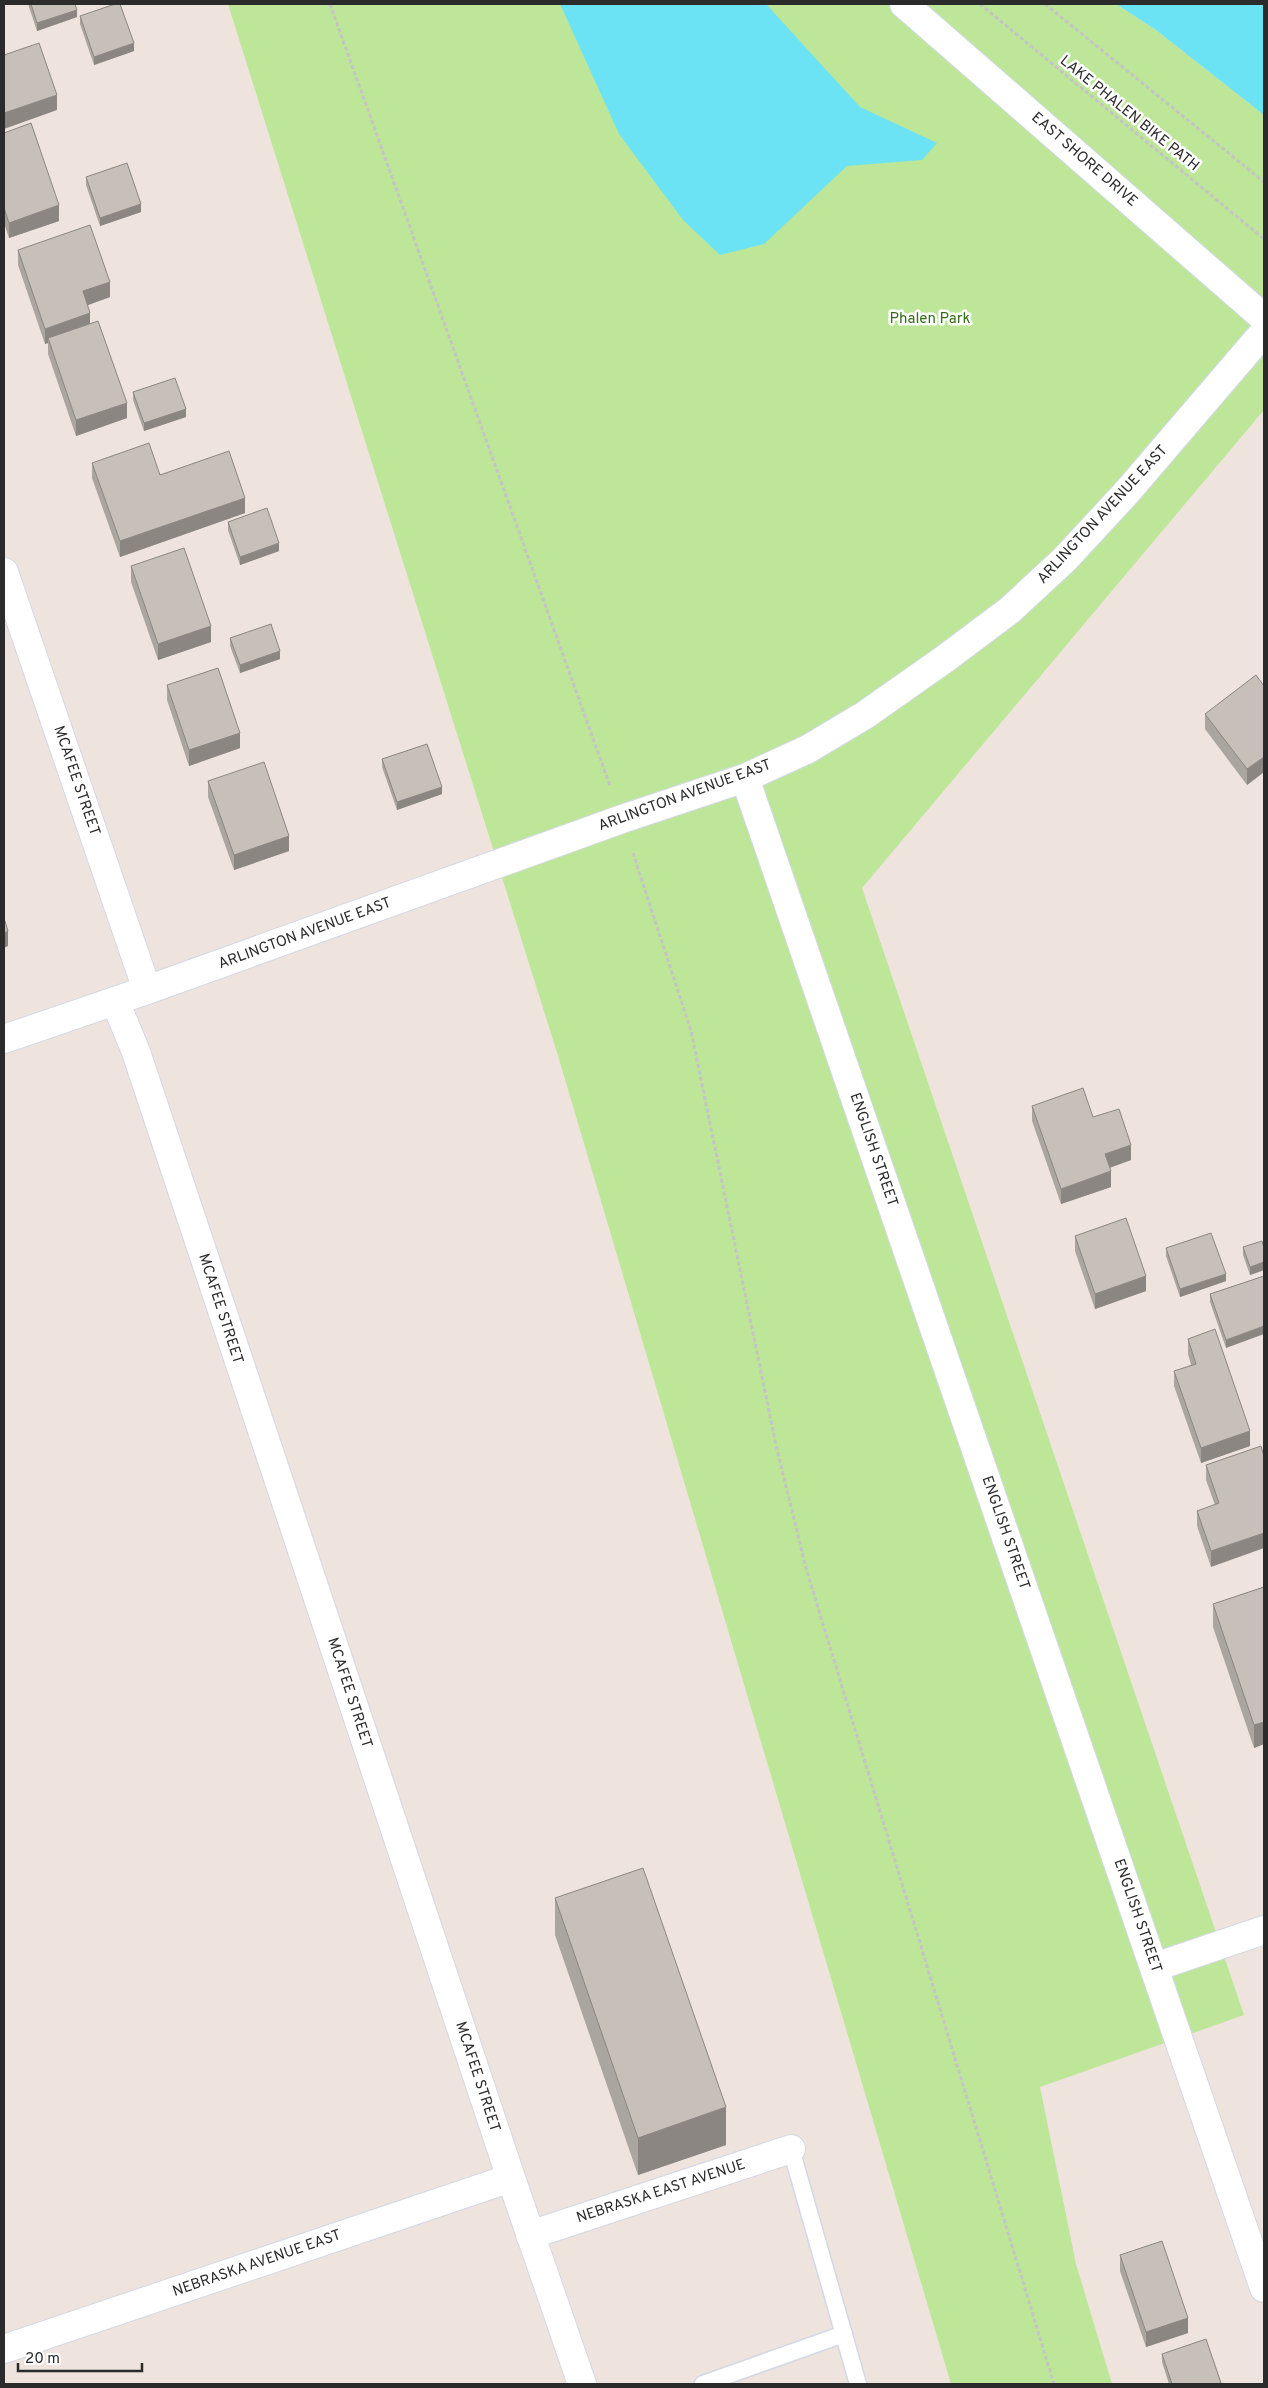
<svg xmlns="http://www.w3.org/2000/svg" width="1268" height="2388" viewBox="0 0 1268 2388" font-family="Overpass,sans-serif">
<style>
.green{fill:#bde698}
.water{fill:#6ce3f4}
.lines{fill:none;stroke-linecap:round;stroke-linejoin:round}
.lane-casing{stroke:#d2d8e5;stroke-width:19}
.street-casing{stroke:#d2d8e5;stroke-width:30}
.secondary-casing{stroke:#d2d8e5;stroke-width:30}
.path{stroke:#c4c4c4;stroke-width:3;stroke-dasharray:4 2.5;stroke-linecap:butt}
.lane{stroke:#fff;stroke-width:16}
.street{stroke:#fff;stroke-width:28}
.secondary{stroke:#fff;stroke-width:28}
.wall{fill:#aaa59f}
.shaded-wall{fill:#8b8682}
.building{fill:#c6c0b9;stroke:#8b8682}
.labels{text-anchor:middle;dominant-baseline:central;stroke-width:5;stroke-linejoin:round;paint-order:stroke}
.street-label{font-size:15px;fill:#2b2b2b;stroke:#fff}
.park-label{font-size:15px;fill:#356d17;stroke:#fff}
</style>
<rect width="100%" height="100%" fill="#eee4dd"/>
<!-- green -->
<path class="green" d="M228 4H1116L1156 30 1264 115V410L862 888 1244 2015 1040 2087 1076 2264 1112 2384H951L559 1059Z"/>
<!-- water -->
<g class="water">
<path d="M560 4H766L860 107 937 143 922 160 847 166 764 244 720 255 683 220 619 134Z"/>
<path d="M1116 4H1264V115L1156 30Z"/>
</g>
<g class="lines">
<!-- lane casing -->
<g class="lane-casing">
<g id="lane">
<path d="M791 2149 858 2384"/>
<path d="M703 2384 844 2334"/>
</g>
</g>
<!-- street casing -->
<g class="street-casing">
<g id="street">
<path d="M4 572 147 990"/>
<path d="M115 1001 136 1052 511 2178 582 2384"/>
<path d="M1155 1967 1264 1930"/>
<path d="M530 2235 791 2149"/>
<path d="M4 2349 511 2178"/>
</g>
</g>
<!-- secondary casing -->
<g class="secondary-casing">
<g id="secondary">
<path d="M904 4 1264 318"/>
<path d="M745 778 1264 2288"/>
<path d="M4 1039 147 990 622 819 745 778 808 749 865 715 946 658 1010 610 1065 559 1127 492 1264 332"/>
</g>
</g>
<!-- path -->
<g class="path">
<path d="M330 4 610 786"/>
<path d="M980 4 1264 239"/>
<path d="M1045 4 1264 182"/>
<path d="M633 853 691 1031 776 1445 806 1568 1054 2384"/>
</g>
<!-- lane -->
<use href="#lane" class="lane"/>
<!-- street -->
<use href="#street" class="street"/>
<!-- secondary -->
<use href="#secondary" class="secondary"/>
</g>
<!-- wall -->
<g class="wall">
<path d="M28 4H75L77 17 37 31Z"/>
<path d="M80 16 134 51 94 65 80 24Z"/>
<path d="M4 133 59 221 9 238 4 223Z"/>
<path d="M86 177 141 212 100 226 86 185Z"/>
<path d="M18 250 110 297 87 305 90 324 127 418 76 436 48 354V343L45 344 18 265Z"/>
<path d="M133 392 186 417 144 431 133 400Z"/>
<path d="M92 463 160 475 245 513 120 557 92 478Z"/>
<path d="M228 522 279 551 240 565 228 530Z"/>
<path d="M131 566 211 642 158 660 131 582Z"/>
<path d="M230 638 280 659 240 673 230 646Z"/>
<path d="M167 685 240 748 189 766 167 700Z"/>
<path d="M1264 686V772L1247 785 1205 729V714Z"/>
<path d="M382 759 442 794 397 810 382 767Z"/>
<path d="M208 781 289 851 234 870 208 797Z"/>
<path d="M1032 1106 1131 1160 1110 1168 1111 1187 1061 1204 1032 1121Z"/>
<path d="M1075 1236 1146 1291 1095 1309 1075 1251Z"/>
<path d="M1243 1247 1264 1248V1270L1250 1275 1243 1255Z"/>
<path d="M1166 1248 1226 1281 1180 1297 1166 1256Z"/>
<path d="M1264 1276 1226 1348 1210 1302V1294Z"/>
<path d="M1188 1339 1250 1446 1201 1463 1174 1386V1371L1191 1365 1188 1354Z"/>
<path d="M1264 1457 1211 1567 1197 1526V1511L1215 1505 1206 1480V1465Z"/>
<path d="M1264 1587V1744L1254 1748 1213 1627V1604Z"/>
<path d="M555 1898 726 2145 638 2175 555 1935Z"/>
<path d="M1120 2255 1188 2333 1146 2347 1120 2271Z"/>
<path d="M1162 2354 1221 2384H1169L1162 2362Z"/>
</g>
<!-- shaded-wall -->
<g class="shaded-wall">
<path d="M77 10V17L37 31V23Z"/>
<path d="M134 43V51L94 65V57Z"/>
<path d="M57 95V110L4 129V113Z"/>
<path d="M141 204V212L100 226V218Z"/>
<path d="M59 205V221L9 238V223Z"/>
<path d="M110 282V297L83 307V291Z"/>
<path d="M90 313V329L48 338V343L45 344V329Z"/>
<path d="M127 403V418L76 436V420Z"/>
<path d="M186 409V417L144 431V423Z"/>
<path d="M245 498V513L120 557V541Z"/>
<path d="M279 543V551L240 565V557Z"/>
<path d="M211 626V642L158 660V644Z"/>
<path d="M280 651V659L240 673V665Z"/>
<path d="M240 733V748L189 766V750Z"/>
<path d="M1264 757V772L1247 785V769Z"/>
<path d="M442 787V794L397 810V802Z"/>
<path d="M289 836V851L234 870V855Z"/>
<path d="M8 931V946L4 948V933Z"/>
<path d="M1131 1145V1160L1105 1169V1154Z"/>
<path d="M1111 1171V1187L1061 1204V1189Z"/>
<path d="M1264 1262V1270L1250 1275V1267Z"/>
<path d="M1226 1274V1281L1180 1297V1289Z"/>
<path d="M1146 1276V1291L1095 1309V1294Z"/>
<path d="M1264 1326V1334L1226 1348V1340Z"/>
<path d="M1250 1431V1446L1201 1463V1448Z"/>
<path d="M1264 1533V1548L1211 1567V1551Z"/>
<path d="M1264 1722V1744L1254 1748V1725Z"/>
<path d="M726 2107V2145L638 2175V2138Z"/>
<path d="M1188 2318V2333L1146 2347V2332Z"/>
</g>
<!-- building -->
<g class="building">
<path d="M31 4H75L77 10 37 23Z"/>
<path d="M115 4H120L134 43 94 57 80 16Z"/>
<path d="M39 43 57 95 4 113V55Z"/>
<path d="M31 123 59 205 9 223 4 208V133Z"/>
<path d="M127 163 141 204 100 218 86 177Z"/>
<path d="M90 225 110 282 83 291 90 313 45 329 18 250Z"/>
<path d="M98 321 127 403 76 420 48 338Z"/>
<path d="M175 378 186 409 144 423 133 392Z"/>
<path d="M149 443 160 475 229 451 245 498 120 541 92 463Z"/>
<path d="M267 508 279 543 240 557 228 522Z"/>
<path d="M184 548 211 626 158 644 131 566Z"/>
<path d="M271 624 280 651 240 665 230 638Z"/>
<path d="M218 668 240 733 189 750 167 685Z"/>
<path d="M1256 675 1264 686V757L1247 769 1205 714Z"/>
<path d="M427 744 442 787 397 802 382 759Z"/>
<path d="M264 762 289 836 234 855 208 781Z"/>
<path d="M4 918 8 931 4 933Z"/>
<path d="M1083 1088 1093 1117 1119 1109 1131 1145 1105 1154 1111 1171 1061 1189 1032 1106Z"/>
<path d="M1126 1218 1146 1276 1095 1294 1075 1236Z"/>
<path d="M1211 1233 1226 1274 1180 1289 1166 1248Z"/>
<path d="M1262 1241 1264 1248V1262L1250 1267 1243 1247Z"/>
<path d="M1264 1276V1326L1226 1340 1210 1294Z"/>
<path d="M1215 1329 1250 1431 1201 1448 1174 1371 1196 1364 1188 1339Z"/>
<path d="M1261 1446 1264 1457V1533L1211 1551 1197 1511 1219 1503 1206 1465Z"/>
<path d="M1264 1587V1722L1254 1725 1213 1604Z"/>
<path d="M643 1868 726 2107 638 2138 555 1898Z"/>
<path d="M1162 2241 1188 2318 1146 2332 1120 2255Z"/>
<path d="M1206 2339 1221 2383 1217 2384H1172L1162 2354Z"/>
</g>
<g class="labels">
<!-- street labels -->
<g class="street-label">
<text transform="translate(1129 114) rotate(39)">LAKE PHALEN BIKE PATH</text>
<text transform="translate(1084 160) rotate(41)">EAST SHORE DRIVE</text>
<text transform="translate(1103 515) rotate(-47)">ARLINGTON AVENUE EAST</text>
<text transform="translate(76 781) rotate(71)">MCAFEE STREET</text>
<text transform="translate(685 796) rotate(-20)">ARLINGTON AVENUE EAST</text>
<text transform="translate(305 934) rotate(-20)">ARLINGTON AVENUE EAST</text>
<text transform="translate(873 1150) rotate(71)">ENGLISH STREET</text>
<text transform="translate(220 1309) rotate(72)">MCAFEE STREET</text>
<text transform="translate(1005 1533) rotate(71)">ENGLISH STREET</text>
<text transform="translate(349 1693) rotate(72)">MCAFEE STREET</text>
<text transform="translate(1137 1916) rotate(71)">ENGLISH STREET</text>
<text transform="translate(477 2077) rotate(72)">MCAFEE STREET</text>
<text transform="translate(661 2192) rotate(-18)">NEBRASKA EAST AVENUE</text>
<text transform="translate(257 2264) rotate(-19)">NEBRASKA AVENUE EAST</text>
</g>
<!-- park labels -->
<g class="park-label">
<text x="930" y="319">Phalen Park</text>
</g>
</g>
<!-- border -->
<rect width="1268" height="2388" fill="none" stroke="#2b2b2b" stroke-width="10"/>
<!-- scale -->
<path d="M18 2363v8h124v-8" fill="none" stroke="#2b2b2b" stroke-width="2.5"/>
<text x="25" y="2363" font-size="15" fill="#2b2b2b" stroke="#ffffff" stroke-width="4" paint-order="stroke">20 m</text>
</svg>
